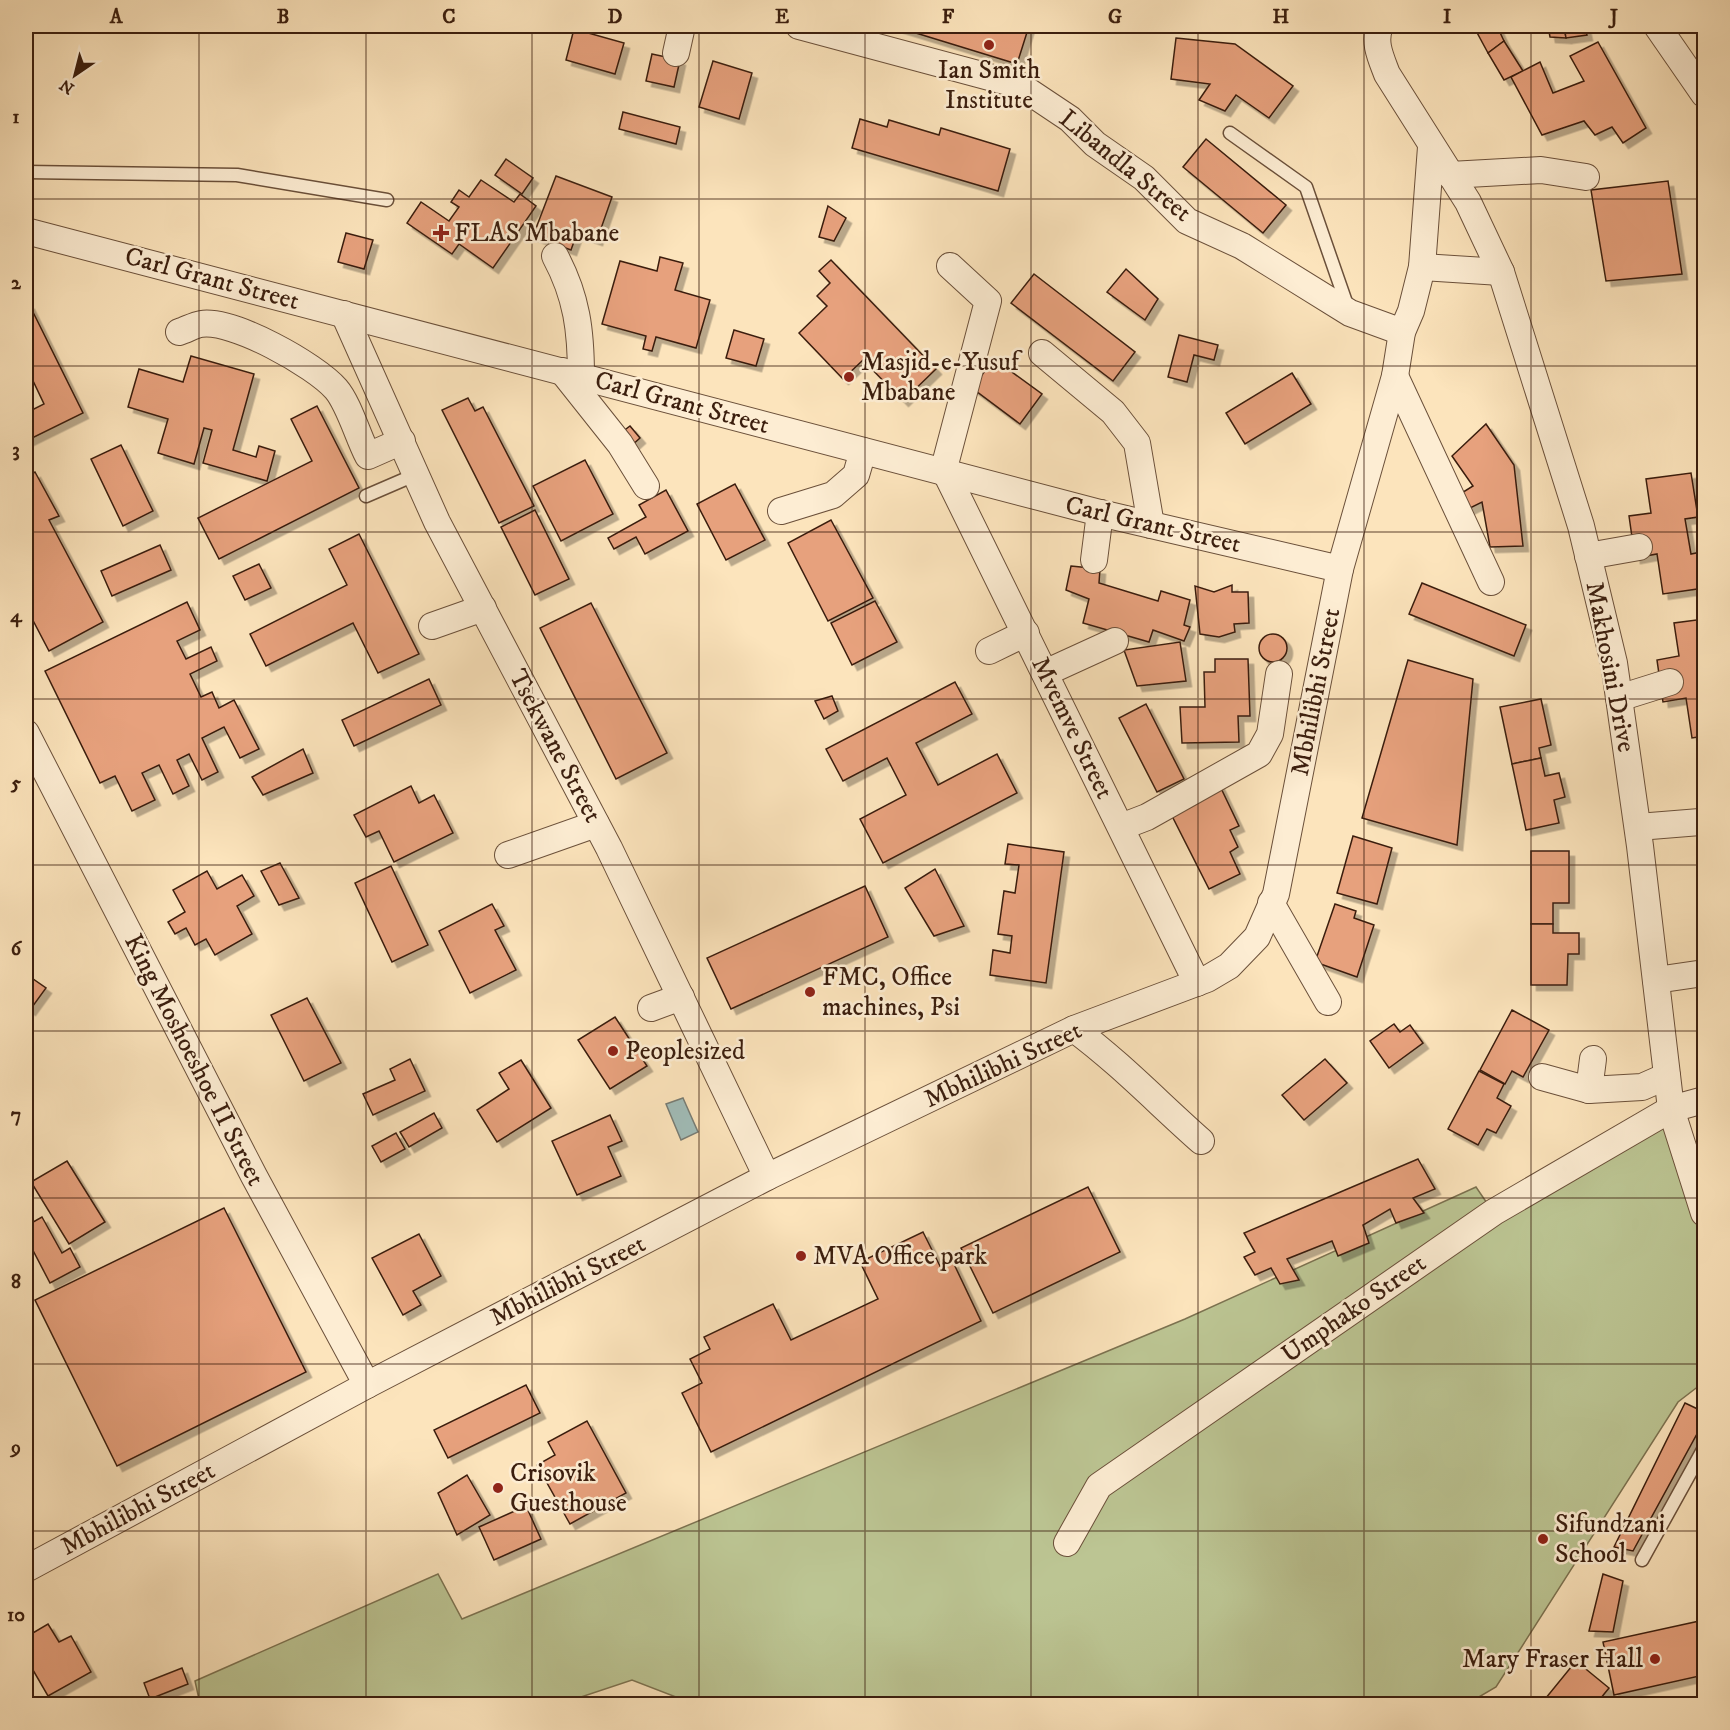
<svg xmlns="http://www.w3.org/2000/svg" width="1730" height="1730" viewBox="0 0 1730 1730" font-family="'IM FELL DW Pica',serif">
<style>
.green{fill:#bcc593;stroke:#7c7250;stroke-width:1.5}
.water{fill:#a1bdb9;stroke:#787d75;stroke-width:1.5}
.building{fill:#e7a17d;stroke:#3b1e0e;stroke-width:1.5;filter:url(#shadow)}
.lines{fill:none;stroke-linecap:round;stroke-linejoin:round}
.lane-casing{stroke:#6b503a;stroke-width:15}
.street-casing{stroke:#6b503a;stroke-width:28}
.lane{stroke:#fdedd3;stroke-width:12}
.street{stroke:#fdedd3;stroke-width:26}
.grid{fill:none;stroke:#3b1e0e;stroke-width:1.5;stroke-opacity:0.55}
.poi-dot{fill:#8f2418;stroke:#fdedd3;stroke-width:2}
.labels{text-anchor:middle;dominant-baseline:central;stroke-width:5;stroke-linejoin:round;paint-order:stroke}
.poi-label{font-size:26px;fill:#3b1e0e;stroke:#fdedd3;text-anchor:start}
.street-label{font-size:26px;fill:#3b1e0e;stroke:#fdedd3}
.neatline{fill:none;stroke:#3b1e0e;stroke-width:2}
.grid-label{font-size:20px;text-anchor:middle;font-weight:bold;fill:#3b1e0e}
</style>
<defs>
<filter id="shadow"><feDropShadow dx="5.5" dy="5.5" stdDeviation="0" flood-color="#0004"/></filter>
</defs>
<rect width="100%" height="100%" fill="#fce4bc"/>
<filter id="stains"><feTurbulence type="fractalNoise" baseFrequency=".00333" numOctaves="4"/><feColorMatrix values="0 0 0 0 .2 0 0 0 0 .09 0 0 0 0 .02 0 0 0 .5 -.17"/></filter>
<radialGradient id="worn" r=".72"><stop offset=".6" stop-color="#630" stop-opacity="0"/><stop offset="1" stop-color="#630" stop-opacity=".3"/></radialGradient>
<!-- green -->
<path class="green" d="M1671 1109 1704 1213V1382L1678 1402 1496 1687 1467 1704H694L632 1680 560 1704H200L195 1681 438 1574 462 1619 1185 1319 1476 1187 1493 1212Z"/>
<!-- water -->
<path class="water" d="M683 1098 698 1132 681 1140 666 1104Z"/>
<!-- building -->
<g class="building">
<path d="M893 26H1029L1017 64Z"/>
<path d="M1476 26H1497L1504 41 1488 53 1474 27Z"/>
<path d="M1548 26H1564L1566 38 1550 37Z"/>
<path d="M1564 26H1585L1587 35 1566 38Z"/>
<path d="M574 29 624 43 615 74 566 60Z"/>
<path d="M1176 38 1235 44 1293 86 1269 118 1236 95 1225 111 1199 100 1210 84 1171 79Z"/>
<path d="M1504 41 1523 71 1504 80 1488 53Z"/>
<path d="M1598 42 1646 128 1623 143 1612 127 1595 135 1584 121 1542 135 1511 77 1540 62 1553 93 1584 81 1570 56Z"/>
<path d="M652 54 680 60 674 87 646 81Z"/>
<path d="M713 61 752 73 739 119 699 107Z"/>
<path d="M623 112 680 127 676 144 619 129Z"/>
<path d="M860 119 887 127 889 120 939 135 941 128 1010 149 998 191 852 148Z"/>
<path d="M1206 139 1286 205 1263 233 1183 167Z"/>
<path d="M506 159 533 178 522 194 495 175Z"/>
<path d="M556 176 612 197 597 240 577 233 571 250 533 236Z"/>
<path d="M481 180 514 202 520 194 536 206 493 268 459 244 452 254 407 223 421 202 449 221 459 207 451 202 459 190 469 197Z"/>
<path d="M1668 181 1682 274 1606 281 1591 190Z"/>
<path d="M828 206 846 218 834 241 819 237Z"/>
<path d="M346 233 373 240 364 269 338 262Z"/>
<path d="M660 257 683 263 675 290 710 300 696 348 656 337 652 351 643 349 646 336 602 324 620 261 657 271Z"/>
<path d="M831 260 936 369 903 401 863 360 843 379 799 333 827 306 817 296 830 283 819 271Z"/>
<path d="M1126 269 1158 299 1145 320 1107 292Z"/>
<path d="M1034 274 1135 352 1113 381 1011 303Z"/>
<path d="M29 304 83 413 26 441V413L44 404 26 366V305Z"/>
<path d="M734 330 764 339 756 366 726 358Z"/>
<path d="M1179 335 1218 345 1214 360 1194 355 1187 382 1168 377Z"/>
<path d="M191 356 254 374 233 450 256 457 259 446 275 451 267 481 203 463 212 430 204 428 194 464 158 453 168 419 128 407 139 369 183 382Z"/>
<path d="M994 359 1042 394 1020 424 972 388Z"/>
<path d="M1292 373 1311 404 1245 444 1226 413Z"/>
<path d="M468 398 475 411 483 407 534 506 499 523 442 410Z"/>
<path d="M317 406 359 488 219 559 198 518 312 461 291 419Z"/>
<path d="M1486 424 1514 465 1523 546 1490 547 1482 502 1468 509 1460 494 1473 486 1452 456Z"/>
<path d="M630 426 640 438 629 448 618 435Z"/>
<path d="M121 445 153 511 123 526 91 459Z"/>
<path d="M585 460 613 514 561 541 533 486Z"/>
<path d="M35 472 59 516 49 520 103 622 49 651 26 607V477Z"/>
<path d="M1691 473 1698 517 1685 519 1691 554 1701 552 1704 588 1663 594 1657 554 1635 558 1629 516 1651 513 1646 479Z"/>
<path d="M735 484 765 540 726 560 697 504Z"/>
<path d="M666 490 688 531 645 554 636 537 614 549 608 538 646 517 639 505Z"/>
<path d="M535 510 569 579 535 595 501 527Z"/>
<path d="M831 520 873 598 828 621 788 543Z"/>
<path d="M359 534 419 654 378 673 353 623 266 666 250 634 347 585 329 549Z"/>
<path d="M160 545 171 570 112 596 101 571Z"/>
<path d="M259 564 271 588 245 600 233 576Z"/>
<path d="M1071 566 1100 569 1099 583 1158 601 1161 591 1190 600 1184 625 1190 627 1184 641 1153 630 1149 642 1083 623 1089 599 1066 590Z"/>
<path d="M1422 583 1526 625 1514 656 1409 614Z"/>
<path d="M1232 585V592H1248L1249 623 1234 624 1235 632 1219 637 1200 634 1195 586 1214 592Z"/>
<path d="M875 601 897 642 852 665 831 623Z"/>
<path d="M187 602 200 630 177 641 186 659 211 647 217 661 190 674 201 697 212 692 219 708 234 700 259 749 240 758 224 727 202 738 218 772 202 780 189 754 177 760 189 786 173 794 159 765 142 773 155 800 132 811 115 776 100 783 45 671Z"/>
<path d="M591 603 667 753 616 779 540 628Z"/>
<path d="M1704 619V736L1692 738 1686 698 1663 702 1657 660 1679 656 1674 623Z"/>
<circle cx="1273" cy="648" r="14"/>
<path d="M1180 642 1186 681 1137 686 1124 650Z"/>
<path d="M1215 659H1248L1250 716H1238L1239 742 1182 743 1180 707H1205L1204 672H1215Z"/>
<path d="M1408 660 1473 679 1457 845 1362 818Z"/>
<path d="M429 679 441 705 354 746 342 720Z"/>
<path d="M955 682 972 714 916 743 938 785 997 754 1017 793 883 863 860 819 906 795 887 758 843 781 826 749Z"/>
<path d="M832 696 838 711 824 719 815 701Z"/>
<path d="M1541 699 1551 745 1539 748 1541 758 1512 764 1500 707Z"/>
<path d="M1146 704 1184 779 1157 792 1119 718Z"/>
<path d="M303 749 313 773 263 795 252 777Z"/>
<path d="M1541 758 1545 776 1559 773 1565 797 1554 800 1559 823 1526 830 1512 764Z"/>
<path d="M1219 784 1239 826 1230 830 1238 847 1230 852 1240 874 1209 889 1168 808Z"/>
<path d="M411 786 419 803 434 795 453 833 394 862 379 831 366 837 354 815Z"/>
<path d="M1353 836 1392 848 1377 904 1337 893Z"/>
<path d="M1008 844 1064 852 1046 983 990 975 993 950 1010 953 1012 936 998 934 1004 891 1015 893 1019 865 1005 864Z"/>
<path d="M1531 851H1569V903H1553V924H1531Z"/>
<path d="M280 863 299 898 279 905 261 871Z"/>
<path d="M391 866 428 945 392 962 355 883Z"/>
<path d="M935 869 964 926 934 936 905 888Z"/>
<path d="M207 871 217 889 242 875 254 896 237 906 252 934 215 955 206 939 195 945 186 928 175 934 168 922 185 912 173 890Z"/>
<path d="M865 886 888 937 731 1009 707 958Z"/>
<path d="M492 904 504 926 495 930 516 970 470 993 439 931Z"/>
<path d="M1335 904 1356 911 1354 918 1374 925 1357 977 1315 962Z"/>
<path d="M1531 924H1553V933H1579V954H1568L1567 985H1531Z"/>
<path d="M26 974 46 988 30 1010 26 1007Z"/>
<path d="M307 998 341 1063 304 1081 271 1015Z"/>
<path d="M1512 1010 1549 1030 1523 1077 1512 1071 1505 1084 1480 1070Z"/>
<path d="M615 1017 647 1066 610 1089 578 1040Z"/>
<path d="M1394 1024 1400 1032 1410 1025 1423 1043 1389 1068 1370 1041Z"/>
<path d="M410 1059 425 1091 373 1115 363 1094 395 1080 390 1069Z"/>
<path d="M1325 1059 1347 1083 1304 1120 1282 1095Z"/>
<path d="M521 1060 551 1108 497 1142 477 1110 509 1089 499 1073Z"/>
<path d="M1479 1071 1504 1084 1497 1098 1511 1106 1496 1133 1487 1129 1478 1145 1448 1129Z"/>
<path d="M434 1113 442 1128 409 1147 400 1132Z"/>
<path d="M610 1115 622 1141 608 1147 621 1176 577 1195 552 1141Z"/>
<path d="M396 1133 405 1149 381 1162 372 1146Z"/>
<path d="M1418 1159 1435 1189 1413 1198 1424 1213 1396 1223 1390 1209 1363 1225 1369 1243 1338 1256 1332 1241 1287 1259 1299 1280 1280 1284 1271 1268 1255 1275 1244 1257 1255 1252 1244 1233Z"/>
<path d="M67 1161 105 1222 69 1244 31 1182Z"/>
<path d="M1088 1187 1120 1252 993 1313 961 1248Z"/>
<path d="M224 1208 306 1372 117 1466 35 1300Z"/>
<path d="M42 1217 62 1253 70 1248 80 1267 50 1283 26 1237V1226Z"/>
<path d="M923 1232 941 1268 953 1262 981 1321 711 1452 682 1393 702 1383 690 1359 710 1349 704 1337 773 1304 791 1340 878 1299 860 1262Z"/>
<path d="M419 1234 441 1276 413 1291 421 1305 403 1315 372 1258Z"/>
<path d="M526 1385 540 1413 448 1458 434 1430Z"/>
<path d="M1685 1403 1704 1412V1421L1633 1551 1614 1547Z"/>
<path d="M587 1421 626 1493 570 1524 537 1465 555 1455 548 1442Z"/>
<path d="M467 1475 490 1515 457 1535 438 1493Z"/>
<path d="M526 1506 541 1539 494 1560 479 1527Z"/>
<path d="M1603 1574 1623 1581 1613 1632 1589 1631Z"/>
<path d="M1704 1620V1675L1614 1695 1603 1642Z"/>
<path d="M48 1624 59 1642 71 1636 91 1672 48 1696 26 1658V1637Z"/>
<path d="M1576 1661 1609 1688 1596 1704H1541Z"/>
<path d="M182 1668 188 1684 150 1699 144 1683Z"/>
</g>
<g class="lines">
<!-- lane casing -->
<g class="lane-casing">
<g id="lane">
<path d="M1230 133 1306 187 1348 308"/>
<path d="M26 172 237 175 387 200"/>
<path d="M366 496 417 474"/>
<path d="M1642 1560 1704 1448"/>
</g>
</g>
<!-- street casing -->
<g class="street-casing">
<g id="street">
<path d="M799 26 1019 85 1070 119 1095 144 1144 178 1187 221 1242 246 1350 313 1402 332"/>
<path d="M1380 26C1373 42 1381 58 1387 74L1468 202 1501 272 1581 526 1614 663 1619 698 1640 846 1671 1109 1704 1213"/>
<path d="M1657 26 1704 94"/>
<path d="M676 53 682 26"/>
<path d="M1450 175 1541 170 1586 177"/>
<path d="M26 231 1100 513 1340 569"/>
<path d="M555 256C577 297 581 331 581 377"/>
<path d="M1422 267 1501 272"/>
<path d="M344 314 437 522 609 848 767 1177"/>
<path d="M179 332C186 330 194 325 201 324 233 319 315 365 336 389 349 404 358 437 368 456L402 441"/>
<path d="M1042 353 1113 412 1137 443 1151 525"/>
<path d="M562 371 620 444 646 486"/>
<path d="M1395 376 1491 582"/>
<path d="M943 472 988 301 950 266"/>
<path d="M946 473 1197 983"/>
<path d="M781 511 833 495 856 475 863 451"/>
<path d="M1588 556 1639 547"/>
<path d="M1094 560 1100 513"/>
<path d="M432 626 483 608"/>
<path d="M989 651 1026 633"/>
<path d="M1045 673 1115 641"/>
<path d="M1619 698 1670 682"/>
<path d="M26 733 254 1176 367 1385"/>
<path d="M1121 827 1147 817 1259 754 1270 734 1279 674"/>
<path d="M1638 827 1700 822"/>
<path d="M508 855 596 824"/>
<path d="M1271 903 1328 1002"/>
<path d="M1656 980 1704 973"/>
<path d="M651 1008 681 997"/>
<path d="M1074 1029C1120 1063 1159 1104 1201 1141"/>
<path d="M1542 1077 1589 1090 1642 1087 1667 1076"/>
<path d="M1589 1090 1593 1059"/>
<path d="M1067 1543 1099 1486 1494 1212 1671 1109 1704 1100"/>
<path d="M26 1569 367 1385 767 1177 1074 1029 1207 979 1229 966 1257 937 1276 894 1340 569 1395 376 1402 332 1411 311 1422 267 1431 147"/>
</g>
</g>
<!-- lane -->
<use href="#lane" class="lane"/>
<!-- street -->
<use href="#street" class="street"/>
</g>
<!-- grid -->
<path class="grid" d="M199 26V1704M366 26V1704M532 26V1704M699 26V1704M865 26V1704M1031 26V1704M1198 26V1704M1364 26V1704M1531 26V1704M26 199H1704M26 366H1704M26 532H1704M26 699H1704M26 865H1704M26 1031H1704M26 1198H1704M26 1364H1704M26 1531H1704"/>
<!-- markers -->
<g class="poi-dot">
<circle cx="989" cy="45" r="6"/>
<path d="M438 224h6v6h6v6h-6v6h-6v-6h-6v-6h6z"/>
<circle cx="849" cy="377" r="6"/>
<circle cx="810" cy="992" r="6"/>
<circle cx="613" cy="1051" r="6"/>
<circle cx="801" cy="1256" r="6"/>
<circle cx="498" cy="1488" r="6"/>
<circle cx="1543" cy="1539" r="6"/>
<circle cx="1655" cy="1659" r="6"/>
</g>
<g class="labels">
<!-- poi labels -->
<g class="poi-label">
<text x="989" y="70" text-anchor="middle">Ian Smith<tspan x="989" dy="30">Institute</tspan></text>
<text x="454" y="233">FLAS Mbabane</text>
<text x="861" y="362">Masjid-e-Yusuf<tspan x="861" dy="30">Mbabane</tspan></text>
<text x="822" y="977">FMC, Office<tspan x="822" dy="30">machines, Psi</tspan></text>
<text x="625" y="1051">Peoplesized</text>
<text x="813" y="1256">MVA Office park</text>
<text x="510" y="1473">Crisovik<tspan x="510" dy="30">Guesthouse</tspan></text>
<text x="1555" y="1524">Sifundzani<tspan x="1555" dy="30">School</tspan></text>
<text x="1643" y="1659" text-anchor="end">Mary Fraser Hall</text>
</g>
<!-- street labels -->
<g class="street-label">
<text transform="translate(1125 166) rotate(39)">Libandla Street</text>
<text transform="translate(212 279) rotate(15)">Carl Grant Street</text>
<text transform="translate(682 403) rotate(15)">Carl Grant Street</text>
<text transform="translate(1153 525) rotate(13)">Carl Grant Street</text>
<text transform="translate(1610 667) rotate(79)">Makhosini Drive</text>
<text transform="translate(1316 692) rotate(-79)">Mbhilibhi Street</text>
<text transform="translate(1072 728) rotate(64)">Mvemve Street</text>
<text transform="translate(555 746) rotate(62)">Tsekwane Street</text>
<text transform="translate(194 1060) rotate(63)">King Moshoeshoe II Street</text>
<text transform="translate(1003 1065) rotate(-25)">Mbhilibhi Street</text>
<text transform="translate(568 1281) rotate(-27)">Mbhilibhi Street</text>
<text transform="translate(1354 1309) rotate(-35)">Umphako Street</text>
<text transform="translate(138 1509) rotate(-28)">Mbhilibhi Street</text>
</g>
</g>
<!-- margin -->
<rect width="1730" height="1730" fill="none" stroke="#fce4bc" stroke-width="66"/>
<!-- north arrow -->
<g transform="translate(75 75) rotate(215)" stroke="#fdedd3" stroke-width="4.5" paint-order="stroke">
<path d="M0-4.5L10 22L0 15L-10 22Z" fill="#3b1e0e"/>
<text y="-9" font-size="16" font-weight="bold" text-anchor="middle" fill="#3b1e0e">N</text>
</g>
<rect x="33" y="33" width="1664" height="1664" class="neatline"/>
<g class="grid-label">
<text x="116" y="23">A</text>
<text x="283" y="23">B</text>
<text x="449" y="23">C</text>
<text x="615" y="23">D</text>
<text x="782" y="23">E</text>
<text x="948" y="23">F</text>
<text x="1115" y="23">G</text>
<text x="1281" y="23">H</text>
<text x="1447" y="23">I</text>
<text x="1614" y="23">J</text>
<text x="16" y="123">1</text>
<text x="16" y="289">2</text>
<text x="16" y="456">3</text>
<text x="16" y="622">4</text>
<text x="16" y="789">5</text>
<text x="16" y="955">6</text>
<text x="16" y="1121">7</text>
<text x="16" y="1288">8</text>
<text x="16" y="1454">9</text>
<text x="16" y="1621">10</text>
</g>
<rect width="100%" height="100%" filter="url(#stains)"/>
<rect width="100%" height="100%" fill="url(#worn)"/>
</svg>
